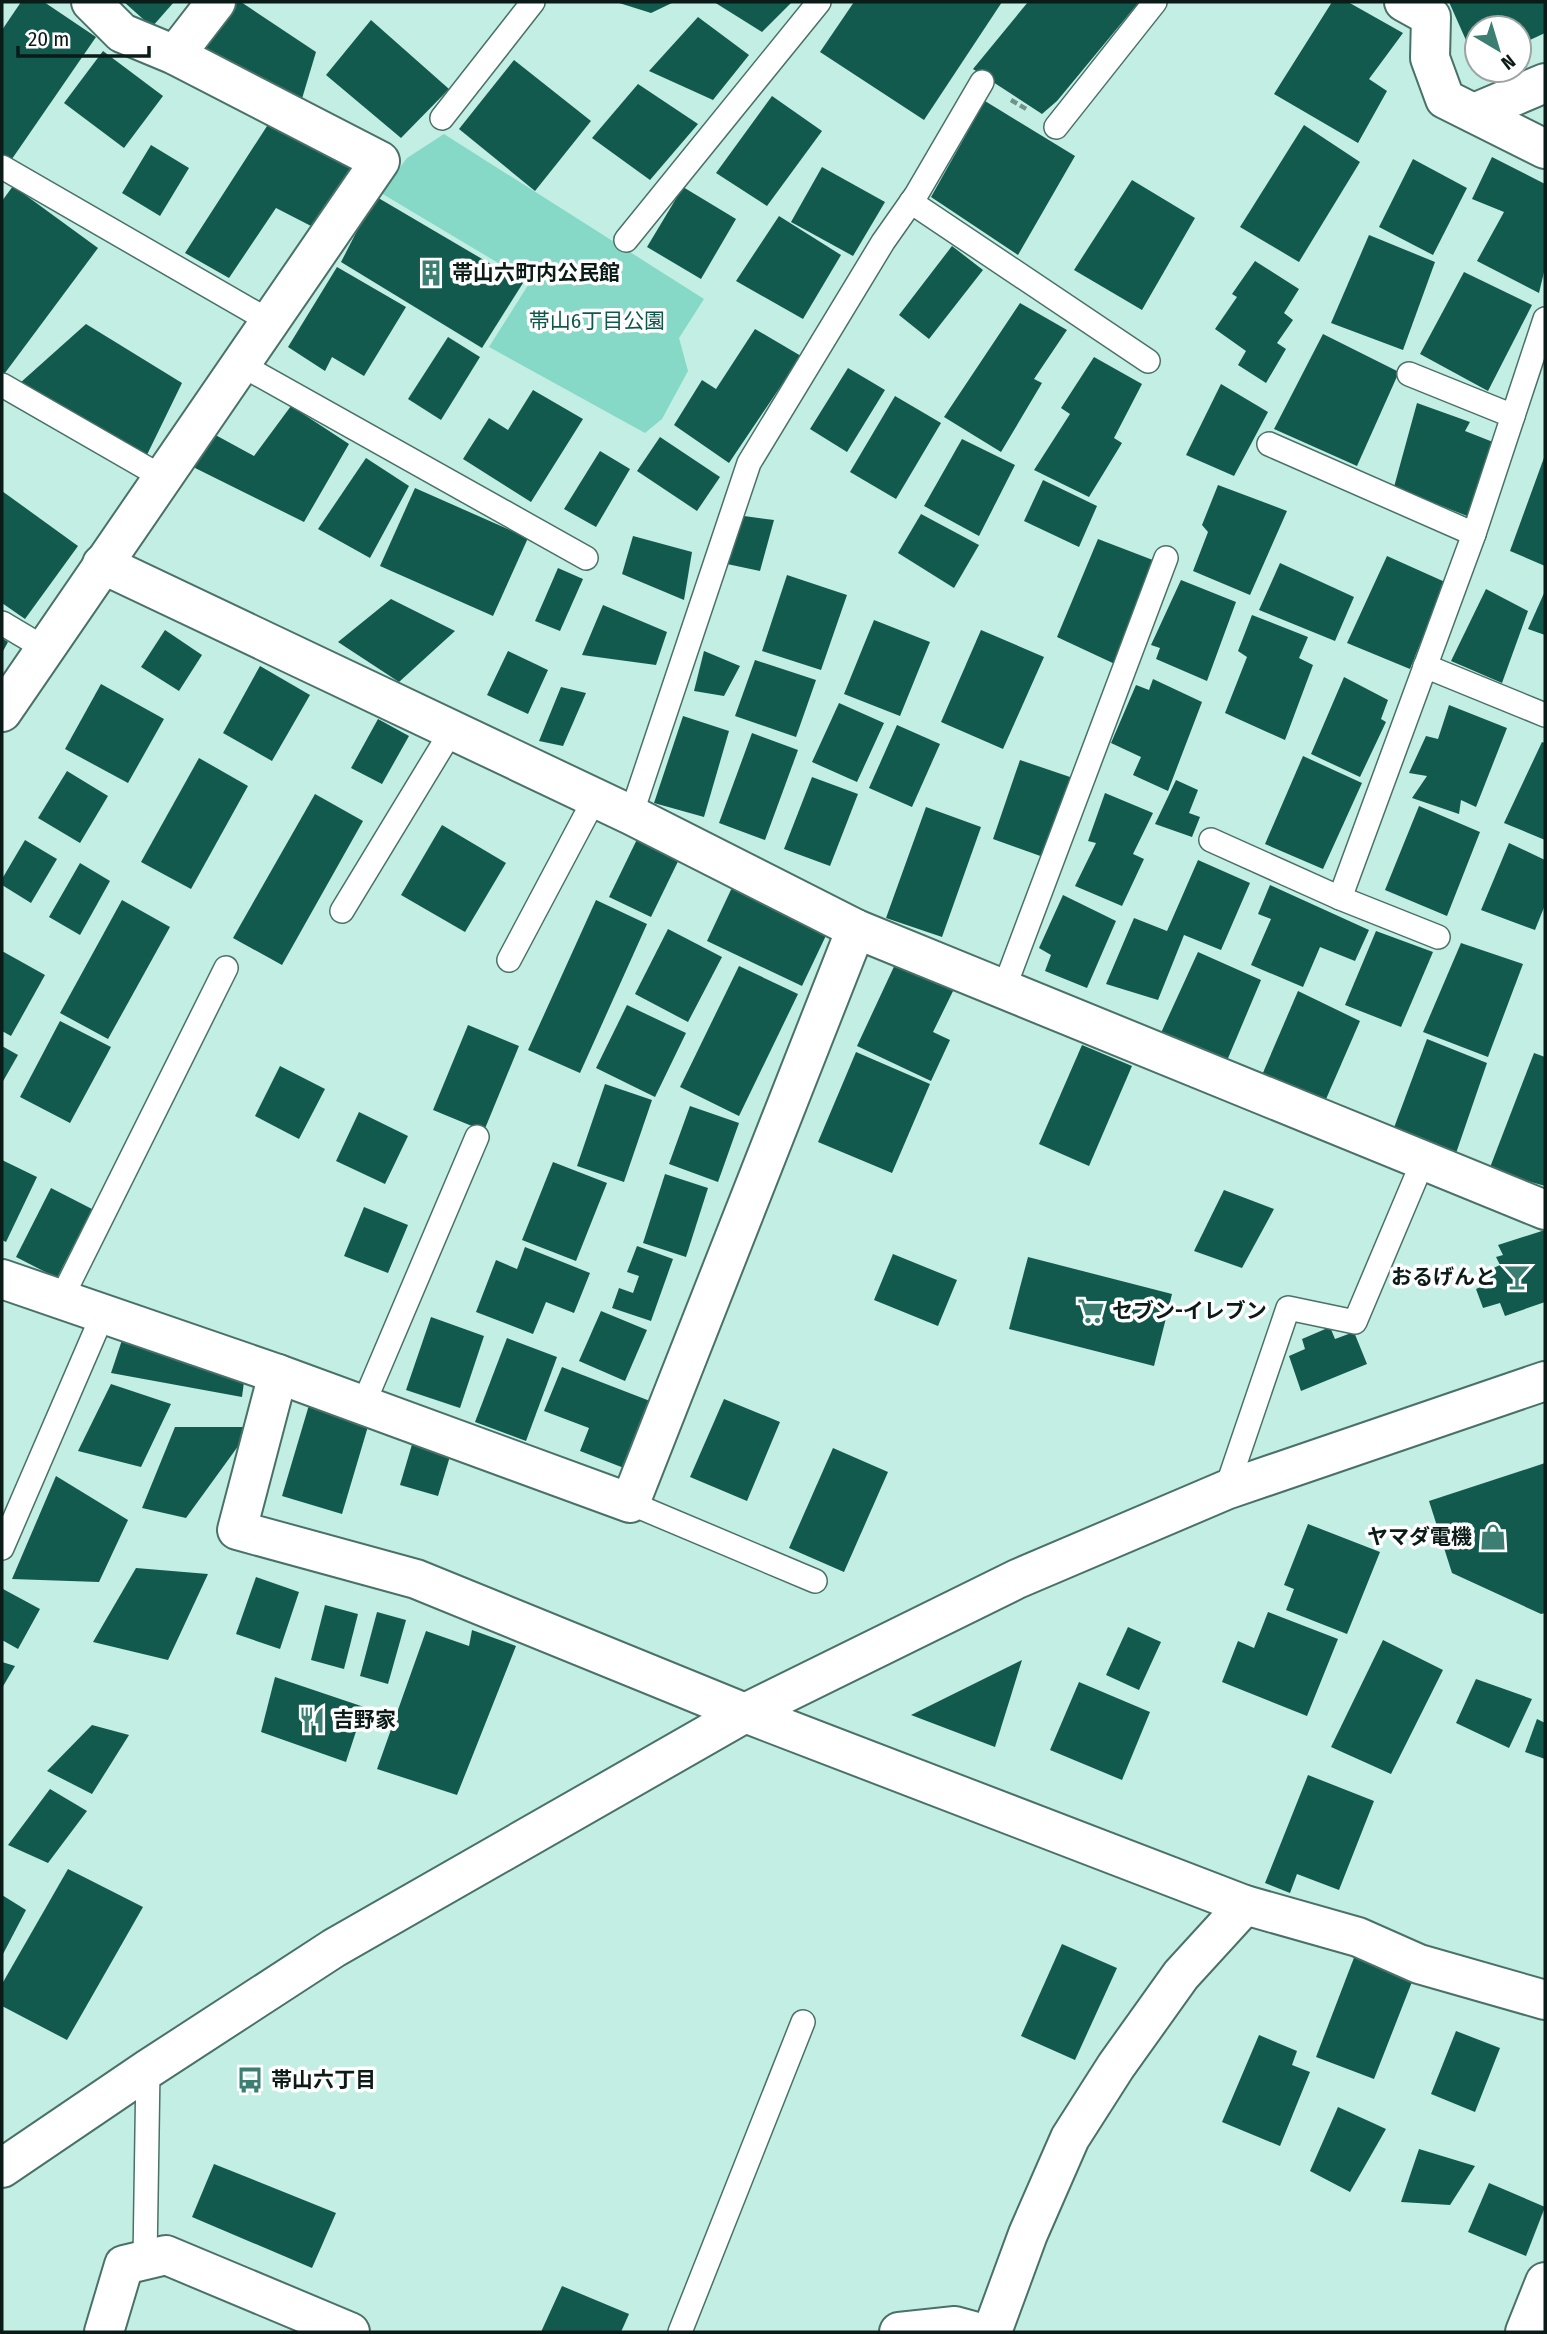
<svg xmlns="http://www.w3.org/2000/svg" width="1547" height="2334" viewBox="0 0 1547 2334" font-family="'Fira Sans Condensed','Noto Sans JP',sans-serif">
<style>
.green{fill:#86d9c7}
.building{fill:#135a4e}
.lines{fill:none;stroke-linecap:round;stroke-linejoin:round}
.service-casing{stroke:#4a7168;stroke-width:26}
.minor-casing{stroke:#4a7168;stroke-width:42}
.tertiary-casing{stroke:#4a7168;stroke-width:42}
.path{stroke:#72918a;stroke-width:4.5;stroke-dasharray:7 3.5;stroke-linecap:butt}
.service{stroke:#fff;stroke-width:23}
.minor{stroke:#fff;stroke-width:38}
.tertiary{stroke:#fff;stroke-width:38}
.labels{text-anchor:middle;dominant-baseline:central;stroke-width:7;stroke-linejoin:round;paint-order:stroke}
.poi-label{font-size:21px;font-weight:bold;fill:#0b1b18;stroke:#fff;text-anchor:start}
.park-label{font-size:21px;fill:#0e574b;stroke:#fff}
</style>
<rect width="100%" height="100%" fill="#c3eee4"/>
<!-- green -->
<path class="green" d="M444 134 704 299 679 338 688 371 662 419 645 433 489 347 530 282 381 193 407 158Z"/>
<!-- building -->
<g class="building">
<path d="M21 2H44L96 37 3 172 2 30Z"/>
<path d="M124 2H174L152 27Z"/>
<path d="M234 2H241L316 52 298 112 203 48Z"/>
<path d="M616 2H674L651 13Z"/>
<path d="M714 2H792L762 32Z"/>
<path d="M854 2H1002L924 120 820 52Z"/>
<path d="M1028 2H1139L1057 101 1042 114 973 69Z"/>
<path d="M1332 2H1348L1403 33 1369 79 1387 91 1358 143 1274 94Z"/>
<path d="M1449 2H1545V33L1519 45V28H1477V65Z"/>
<path d="M698 17 749 55 713 100 649 71Z"/>
<path d="M371 20 449 89 401 138 326 75Z"/>
<path d="M103 51 163 96 124 148 64 103Z"/>
<path d="M514 60 591 121 535 191 459 129Z"/>
<path d="M638 84 698 124 650 180 592 138Z"/>
<path d="M772 96 822 131 767 206 716 173Z"/>
<path d="M985 101 1075 156 1018 255 931 197Z"/>
<path d="M269 123 353 168 311 226 276 208 229 278 185 253Z"/>
<path d="M1304 125 1360 162 1299 262 1240 227Z"/>
<path d="M151 145 189 168 160 216 122 193Z"/>
<path d="M1492 157 1545 184V268L1539 293 1477 261 1504 212 1472 199Z"/>
<path d="M1413 159 1467 188 1433 255 1379 227Z"/>
<path d="M822 167 885 202 853 256 791 222Z"/>
<path d="M1132 180 1195 218 1142 310 1074 270Z"/>
<path d="M13 186 98 248 2 377V201Z"/>
<path d="M683 187 736 219 701 279 647 247Z"/>
<path d="M375 196 523 283 482 348 341 262Z"/>
<path d="M779 216 841 255 803 319 736 281Z"/>
<path d="M1369 235 1435 262 1403 350 1331 323Z"/>
<path d="M952 246 983 270 929 339 899 315Z"/>
<path d="M1255 261 1299 289 1284 313 1293 320 1277 343 1286 349 1266 383 1238 365 1246 351 1215 329 1237 297 1232 294Z"/>
<path d="M337 267 406 307 364 376 332 357 325 371 288 347Z"/>
<path d="M1464 272 1532 305 1488 391 1420 354Z"/>
<path d="M1020 303 1067 330 1034 379 1042 383 1001 452 944 417Z"/>
<path d="M86 324 182 383 143 463 20 383Z"/>
<path d="M755 329 801 356 729 463 674 425 702 380 716 389Z"/>
<path d="M1323 334 1399 372 1357 466 1274 429Z"/>
<path d="M448 337 480 357 441 420 408 399Z"/>
<path d="M1094 357 1142 384 1114 438 1122 443 1089 497 1034 470 1070 414 1061 408Z"/>
<path d="M848 368 885 390 847 452 810 429Z"/>
<path d="M1221 384 1268 412 1234 476 1186 455Z"/>
<path d="M533 390 583 419 531 502 463 459 489 418 508 430Z"/>
<path d="M895 396 941 423 896 499 850 472Z"/>
<path d="M1417 403 1470 422 1465 431 1493 442 1467 516 1394 487Z"/>
<path d="M291 406 349 444 304 522 189 465 210 432 254 456Z"/>
<path d="M660 437 720 477 697 511 637 471Z"/>
<path d="M962 439 1015 465 979 536 924 506Z"/>
<path d="M600 451 630 469 596 527 564 509Z"/>
<path d="M1545 455V566L1510 551Z"/>
<path d="M366 458 409 486 370 558 318 529Z"/>
<path d="M1043 480 1097 506 1079 547 1024 521Z"/>
<path d="M1218 485 1287 511 1250 595 1193 571 1208 532 1202 525Z"/>
<path d="M415 488 528 538 493 616 380 566Z"/>
<path d="M2 491 78 546 25 619 2 603Z"/>
<path d="M921 514 979 545 954 588 898 553Z"/>
<path d="M744 516 774 520 760 571 727 564Z"/>
<path d="M633 536 692 552 684 600 622 574Z"/>
<path d="M1098 539 1158 562 1117 665 1057 637Z"/>
<path d="M1387 556 1445 582 1410 669 1347 643Z"/>
<path d="M1280 563 1354 597 1335 641 1259 610Z"/>
<path d="M558 568 583 579 560 631 535 621Z"/>
<path d="M787 575 847 595 821 670 762 651Z"/>
<path d="M1181 580 1236 602 1207 681 1156 659 1160 648 1151 645Z"/>
<path d="M1486 589 1528 611 1502 683 1451 661Z"/>
<path d="M1545 591V635L1528 629Z"/>
<path d="M391 599 455 631 399 682 338 642Z"/>
<path d="M603 605 667 632 656 665 582 655Z"/>
<path d="M1252 615 1308 637 1299 658 1313 665 1285 740 1225 713 1247 657 1238 651Z"/>
<path d="M874 620 930 642 900 716 844 694Z"/>
<path d="M165 630 202 655 179 691 141 667Z"/>
<path d="M981 630 1044 657 1003 749 941 722Z"/>
<path d="M2 638 8 642 2 653Z"/>
<path d="M508 651 548 670 528 714 487 695Z"/>
<path d="M704 651 740 666 724 696 694 691Z"/>
<path d="M755 660 816 680 796 737 735 716Z"/>
<path d="M260 666 310 695 272 761 223 733Z"/>
<path d="M1344 677 1388 700 1381 719 1386 722 1360 777 1311 754Z"/>
<path d="M1153 679 1202 702 1168 791 1133 775 1141 757 1111 743 1136 685 1149 690Z"/>
<path d="M101 684 164 719 128 783 65 749Z"/>
<path d="M561 687 586 693 563 746 539 741Z"/>
<path d="M839 703 884 723 857 782 812 762Z"/>
<path d="M1449 705 1507 728 1476 807 1461 800 1459 814 1412 798 1427 776 1409 773 1426 736 1438 739Z"/>
<path d="M683 716 729 731 704 817 654 803Z"/>
<path d="M378 719 409 736 382 784 351 768Z"/>
<path d="M897 725 940 744 912 807 869 788Z"/>
<path d="M752 733 798 750 765 840 719 823Z"/>
<path d="M1542 742 1545 743V840L1504 823Z"/>
<path d="M1303 756 1362 783 1323 869 1265 844Z"/>
<path d="M199 758 248 786 191 889 141 862Z"/>
<path d="M1020 760 1073 778 1046 858 993 839Z"/>
<path d="M67 771 108 796 80 843 38 818Z"/>
<path d="M812 777 858 794 830 866 784 849Z"/>
<path d="M1176 780 1198 790 1189 813 1200 817 1192 837 1155 824Z"/>
<path d="M1105 793 1153 813 1133 854 1144 859 1122 906 1075 886 1096 843 1088 841Z"/>
<path d="M315 794 363 821 282 965 233 938Z"/>
<path d="M1419 806 1480 832 1447 916 1385 890Z"/>
<path d="M926 807 981 827 942 937 886 918Z"/>
<path d="M442 825 506 863 465 932 401 895Z"/>
<path d="M643 827 685 847 651 917 609 897Z"/>
<path d="M25 840 57 859 31 903 2 885V879Z"/>
<path d="M1509 843 1545 860V905L1535 930 1481 910Z"/>
<path d="M1198 860 1250 883 1221 950 1184 935 1158 1000 1106 984 1134 918 1167 931Z"/>
<path d="M80 863 110 881 80 935 49 917Z"/>
<path d="M736 879 831 925 802 986 707 941Z"/>
<path d="M1270 885 1369 930 1355 961 1320 947 1303 987 1251 965 1271 919 1258 914Z"/>
<path d="M1063 895 1116 921 1087 988 1045 971 1051 955 1039 948Z"/>
<path d="M122 900 170 927 108 1039 60 1013Z"/>
<path d="M596 900 647 924 580 1073 528 1050Z"/>
<path d="M668 929 722 957 688 1022 635 994Z"/>
<path d="M1376 931 1433 952 1401 1027 1345 1005Z"/>
<path d="M1461 943 1523 964 1488 1057 1423 1032Z"/>
<path d="M2 951 45 975 11 1036 2 1031Z"/>
<path d="M1198 952 1261 980 1226 1063 1160 1035Z"/>
<path d="M898 958 956 985 933 1032 950 1040 931 1081 857 1046Z"/>
<path d="M739 966 798 994 739 1116 680 1087Z"/>
<path d="M1298 991 1360 1021 1323 1106 1259 1082Z"/>
<path d="M627 1005 686 1033 655 1097 596 1068Z"/>
<path d="M60 1021 111 1047 70 1123 20 1097Z"/>
<path d="M468 1025 519 1046 484 1131 433 1110Z"/>
<path d="M1427 1039 1487 1063 1454 1159 1392 1133Z"/>
<path d="M1082 1045 1132 1066 1089 1166 1039 1144Z"/>
<path d="M2 1046 18 1055 2 1083Z"/>
<path d="M856 1052 930 1084 892 1173 818 1142Z"/>
<path d="M1534 1053 1545 1057V1186L1489 1170Z"/>
<path d="M280 1066 325 1089 299 1139 255 1116Z"/>
<path d="M605 1084 652 1100 624 1182 577 1166Z"/>
<path d="M690 1106 739 1123 718 1182 669 1164Z"/>
<path d="M359 1112 408 1136 385 1184 336 1161Z"/>
<path d="M2 1160 37 1177 6 1242 2 1240Z"/>
<path d="M553 1162 607 1183 576 1261 522 1240Z"/>
<path d="M665 1174 708 1188 686 1257 643 1243Z"/>
<path d="M51 1188 92 1209 57 1278 16 1257Z"/>
<path d="M1224 1190 1274 1209 1242 1268 1194 1251Z"/>
<path d="M364 1207 408 1225 388 1273 344 1256Z"/>
<path d="M1545 1230V1302L1505 1316 1500 1303 1483 1308 1476 1289 1492 1282 1487 1271 1500 1265 1496 1257 1503 1255 1498 1245Z"/>
<path d="M637 1246 673 1259 651 1321 612 1308 619 1288 633 1293 639 1276 627 1272Z"/>
<path d="M525 1247 590 1273 574 1313 546 1302 533 1334 476 1312 496 1260 517 1269Z"/>
<path d="M893 1254 957 1280 938 1326 874 1300Z"/>
<path d="M1028 1257 1172 1294 1154 1366 1009 1329Z"/>
<path d="M601 1311 647 1330 625 1381 579 1361Z"/>
<path d="M431 1317 484 1336 460 1408 406 1390Z"/>
<path d="M1330 1327 1335 1339 1354 1332 1367 1364 1301 1391 1289 1356 1305 1349 1302 1339Z"/>
<path d="M124 1334 245 1374 242 1397 111 1373Z"/>
<path d="M507 1338 557 1357 526 1441 475 1422Z"/>
<path d="M562 1367 650 1401 624 1468 580 1451 589 1428 544 1411Z"/>
<path d="M111 1384 171 1404 141 1467 78 1451Z"/>
<path d="M724 1399 780 1422 747 1501 690 1477Z"/>
<path d="M309 1405 369 1423 342 1514 282 1496Z"/>
<path d="M175 1427H252L186 1518 142 1508Z"/>
<path d="M413 1441 451 1453 438 1496 400 1485Z"/>
<path d="M833 1448 888 1472 844 1572 789 1548Z"/>
<path d="M1545 1463V1613L1541 1614 1452 1573 1429 1501Z"/>
<path d="M56 1476 128 1520 99 1582 12 1579Z"/>
<path d="M1308 1524 1380 1552 1347 1634 1286 1610 1294 1589 1284 1585Z"/>
<path d="M136 1568 208 1574 168 1660 93 1642Z"/>
<path d="M256 1577 299 1592 280 1649 236 1634Z"/>
<path d="M3 1589 40 1609 18 1649 2 1640Z"/>
<path d="M325 1605 358 1614 344 1669 311 1660Z"/>
<path d="M377 1612 406 1620 388 1684 360 1676Z"/>
<path d="M1268 1612 1338 1639 1307 1716 1222 1682 1238 1641 1254 1648Z"/>
<path d="M1128 1627 1161 1642 1139 1690 1106 1675Z"/>
<path d="M472 1630 516 1646 457 1795 377 1769 426 1631 469 1646Z"/>
<path d="M1383 1640 1443 1670 1391 1774 1331 1747Z"/>
<path d="M1022 1660 995 1747 911 1715Z"/>
<path d="M2 1662 15 1666 2 1688Z"/>
<path d="M275 1677 364 1707 346 1762 261 1732Z"/>
<path d="M1476 1679 1532 1699 1509 1748 1456 1723Z"/>
<path d="M1079 1682 1150 1712 1122 1780 1050 1750Z"/>
<path d="M1537 1719 1545 1723V1759L1525 1752Z"/>
<path d="M92 1725 129 1735 92 1794 47 1771Z"/>
<path d="M1308 1775 1374 1801 1339 1890 1297 1874 1290 1893 1265 1883Z"/>
<path d="M50 1789 87 1811 48 1863 8 1845Z"/>
<path d="M68 1869 143 1907 67 2040 2 2006V1984Z"/>
<path d="M2 1895 26 1910 2 1956Z"/>
<path d="M1360 1942 1419 1964 1374 2079 1316 2057Z"/>
<path d="M1062 1944 1117 1968 1075 2060 1021 2036Z"/>
<path d="M1456 2031 1500 2048 1475 2112 1431 2094Z"/>
<path d="M1259 2035 1297 2051 1292 2065 1310 2072 1280 2146 1222 2122Z"/>
<path d="M1338 2107 1386 2129 1350 2192 1310 2171Z"/>
<path d="M1419 2149 1475 2166 1450 2205 1401 2202Z"/>
<path d="M214 2164 336 2213 312 2268 192 2217Z"/>
<path d="M1489 2183 1545 2207 1526 2256 1468 2232Z"/>
<path d="M562 2286 629 2314 621 2332H541Z"/>
</g>
<g class="lines">
<!-- service casing -->
<g class="service-casing">
<g id="service">
<path d="M442 118 533 2"/>
<path d="M1056 127 1155 2"/>
<path d="M2 167 269 321"/>
<path d="M911 202 1148 361"/>
<path d="M626 240 819 2"/>
<path d="M240 364 586 558"/>
<path d="M1409 374 1513 416"/>
<path d="M2 385 162 477"/>
<path d="M1269 444 1474 534"/>
<path d="M2 623 44 648"/>
<path d="M1425 666 1545 715"/>
<path d="M631 815 749 463 883 242 916 195 982 82"/>
<path d="M1211 840 1340 898"/>
<path d="M342 911 452 730"/>
<path d="M1438 937 1340 898 1474 534 1545 319"/>
<path d="M509 960 595 798"/>
<path d="M1003 991 1166 558"/>
<path d="M61 1299 226 968"/>
<path d="M363 1405 477 1137"/>
<path d="M1226 1490 1288 1308 1355 1322 1423 1161"/>
<path d="M630 1503 815 1581"/>
<path d="M2 1548 103 1314"/>
<path d="M145 2260 148 2069"/>
<path d="M680 2332 803 2022"/>
</g>
</g>
<!-- minor casing -->
<g class="minor-casing">
<g id="minor">
<path d="M1404 2 1431 17 1430 58 1445 99 1545 149"/>
<path d="M175 55 216 2"/>
<path d="M1474 113 1545 83"/>
<path d="M102 564 631 815 856 929 1545 1210"/>
<path d="M2 712 380 161 175 55 122 33 91 2"/>
<path d="M2 1279 278 1374 237 1530 416 1579 745 1713 1245 1905 1358 1937 1419 1964 1545 2000"/>
<path d="M278 1374 630 1503 856 929"/>
<path d="M104 2332 124 2265 166 2255 350 2332"/>
<path d="M899 2332 955 2326 977 2332"/>
<path d="M992 2332 1028 2234 1070 2138 1116 2066 1181 1975 1245 1905"/>
<path d="M1525 2332 1545 2282"/>
</g>
</g>
<!-- tertiary casing -->
<g class="tertiary-casing">
<path id="tertiary" d="M2 2168 148 2069 334 1948 745 1713 1017 1579 1226 1490 1545 1381"/>
</g>
<!-- path -->
<path class="path" d="M1011 100 1028 110"/>
<!-- service -->
<use href="#service" class="service"/>
<!-- minor -->
<use href="#minor" class="minor"/>
<!-- tertiary -->
<use href="#tertiary" class="tertiary"/>
</g>
<!-- icons -->
<defs>
<g id="building-bare" transform="scale(2.1)"><path d="M-4-6H4V6H1V3H-1V6H-4ZM-2.5-4.3h1.7v1.8h-1.7ZM.8-4.3h1.7v1.8H.8ZM-2.5-1h1.7V.8h-1.7ZM.8-1h1.7V.8H.8Z" fill="#3c7f72" stroke="#fff" stroke-width="2.5" paint-order="stroke"/></g>
<g id="bar-bare" transform="scale(2.1)"><path d="M-6-5H6L.8 .8V4.5H3.5V6h-7V4.5H-.8V.8Z" fill="#3c7f72" stroke="#fff" stroke-width="2.5" paint-order="stroke"/></g>
<g id="supermarket-bare" transform="scale(2.1)"><path d="M-6-5.5h2.5l.6 2H6L4.5 2H-2.5L-4.4-4H-6ZM-1.5 3.2a1.3 1.3 0 1 0 .1 0ZM3 3.2a1.3 1.3 0 1 0 .1 0Z" fill="#3c7f72" stroke="#fff" stroke-width="2.5" paint-order="stroke"/></g>
<g id="shop-bare" transform="scale(2.1)"><path d="M-5-2.5h2.3a2.7 3.5 0 0 1 5.4 0H5L5.5 6h-11ZM-1.5-2.5h3a1.5 2.3 0 0 0-3 0Z" fill="#3c7f72" stroke="#fff" stroke-width="2.5" paint-order="stroke"/></g>
<g id="restaurant-bare" transform="scale(2.1)"><path d="M-5-6h1v4h1v-4h1v4h1v-4h1v5L-1.5 .5V6h-2V.5L-5-1ZM5-6V6H3V1.5H1.5Q1.5-4 5-6Z" fill="#3c7f72" stroke="#fff" stroke-width="2.5" paint-order="stroke"/></g>
<g id="bus-bare" transform="scale(2.1)"><path d="M-5-6H5V4H4V6H2V4H-2V6H-4V4H-5ZM-3.5-4V0h7V-4ZM-3.5 1.2v1.5H-2V1.2ZM2 1.2v1.5H3.5V1.2Z" fill="#3c7f72" stroke="#fff" stroke-width="2.5" paint-order="stroke"/></g>
</defs>
<g fill-rule="evenodd">
<use href="#building-bare" x="431" y="273"/>
<use href="#bar-bare" x="1517" y="1277"/>
<use href="#supermarket-bare" x="1091" y="1311"/>
<use href="#shop-bare" x="1493" y="1537"/>
<use href="#restaurant-bare" x="312" y="1720"/>
<use href="#bus-bare" x="250" y="2080"/>
</g>
<g class="labels">
<!-- poi labels -->
<g class="poi-label">
<text x="452" y="273">帯山六町内公民館</text>
<text x="1496" y="1277" text-anchor="end">おるげんと</text>
<text x="1112" y="1311">セブン-イレブン</text>
<text x="1472" y="1537" text-anchor="end">ヤマダ電機</text>
<text x="333" y="1720">吉野家</text>
<text x="271" y="2080">帯山六丁目</text>
</g>
<!-- park labels -->
<g class="park-label">
<text x="597" y="321">帯山6丁目公園</text>
</g>
</g>
<!-- border -->
<rect width="1547" height="2334" fill="none" stroke="#0b1b18" stroke-width="7"/>
<!-- north arrow -->
<g transform="translate(1498 49) rotate(142)"><circle r="33" fill="#ffffff" stroke="#9da4a3" stroke-width="2"/>
<path d="M0-5L12 26L0 18L-12 26Z" fill="#3c7f72"/>
<text y="-10" font-size="19" font-weight="bold" text-anchor="middle" fill="#0b1b18">N</text>
</g>
<!-- scale -->
<path d="M18 46v10h131v-10" fill="none" stroke="#0b1b18" stroke-width="3.5"/>
<text x="28" y="46" font-size="21" fill="#0b1b18" stroke="#ffffff" stroke-width="5" paint-order="stroke">20 m</text>
</svg>
